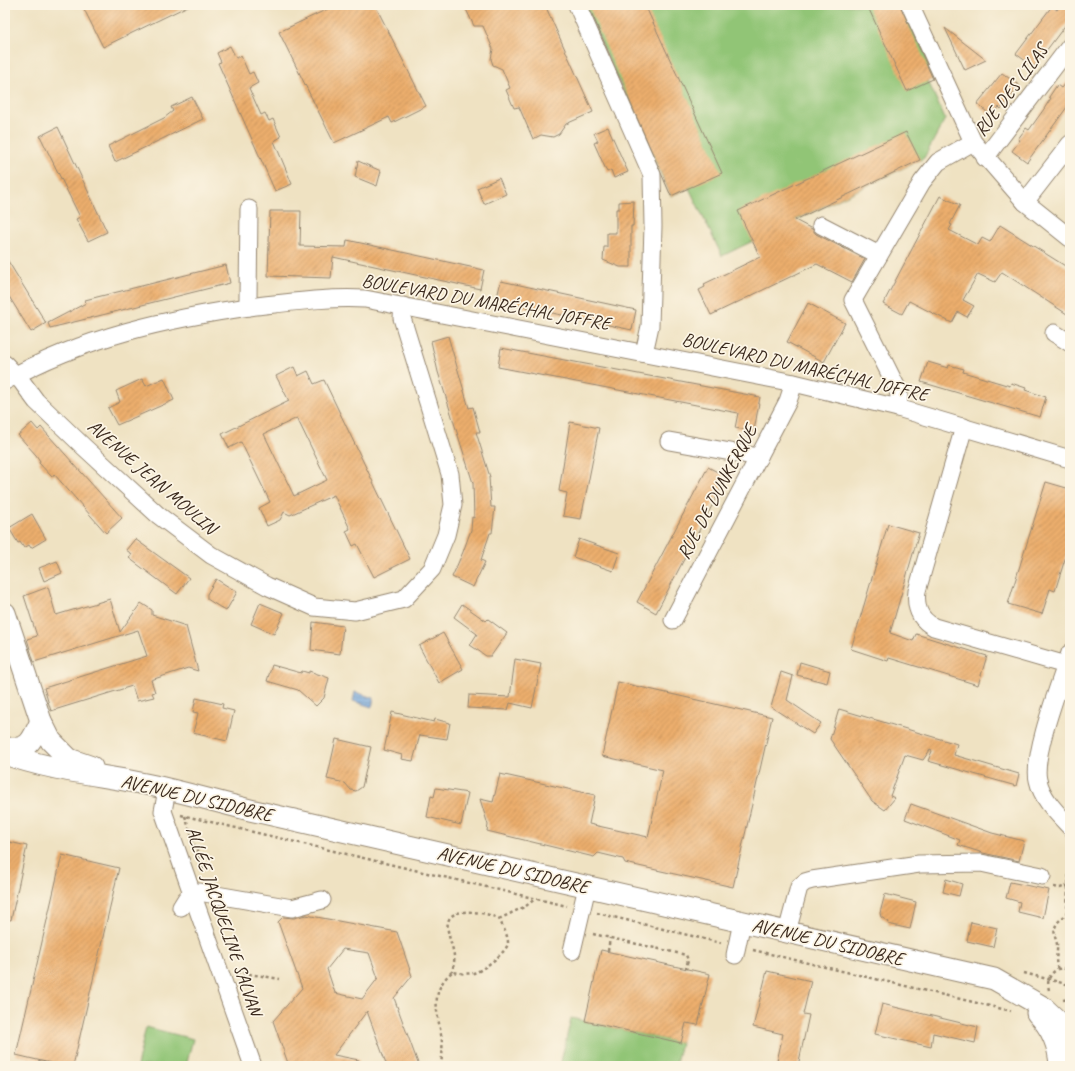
<svg xmlns="http://www.w3.org/2000/svg" width="1075" height="1071" viewBox="0 0 1075 1071" font-family="Caveat,sans-serif">
<style>
.grass{fill:#91c576;stroke:#66784a}
.water{fill:url(#water-rules);stroke:#56677d}
.building{fill:url(#building-hatch);fill-rule:evenodd}
.lines{fill:none;stroke-linecap:round;stroke-linejoin:round}
.minor-casing{stroke:#958670;stroke-width:19}
.major-casing{stroke:#958670;stroke-width:23}
.path{stroke:#958670;stroke-width:2.5;stroke-dasharray:3 3;stroke-linecap:butt}
.minor{stroke:#fff;stroke-width:17}
.major{stroke:#fff;stroke-width:21}
.labels{text-anchor:middle;dominant-baseline:central;stroke-width:3.5;stroke-linejoin:round;paint-order:stroke}
.street-label{font-size:19px;fill:#3b2a1e;stroke:#fcf5e5}
</style>
<defs>
<pattern id="water-rules" width="6" height="5" patternUnits="userSpaceOnUse"><rect width="6" height="5" fill="#70a4dc"/><path d="M0 2.5h6" fill="none" stroke="#5d86b2"/></pattern>
<pattern id="building-hatch" width="6" height="6" patternUnits="userSpaceOnUse"><rect width="6" height="6" fill="#ecae6d"/><path d="M-1 1l2-2M0 6l6-6M5 7l2-2" fill="none" stroke="#c08e59"/></pattern>
</defs>
<rect width="100%" height="100%" fill="#fcf5e5"/>
<filter id="ink" filterUnits="userSpaceOnUse"><feTurbulence type="fractalNoise" baseFrequency=".025" numOctaves="2"/><feDisplacementMap in="SourceGraphic" scale="8" xChannelSelector="R" yChannelSelector="G"/><feConvolveMatrix kernelMatrix="1 2 1 2 8 2 1 2 1" color-interpolation-filters="sRGB"/></filter>
<filter id="wash" filterUnits="userSpaceOnUse"><feTurbulence type="fractalNoise" baseFrequency=".012" numOctaves="4" result="noise"/><feDisplacementMap in="SourceGraphic" scale="16" xChannelSelector="R" yChannelSelector="G"/><feGaussianBlur stdDeviation="0.9" result="paint"/><feColorMatrix in="noise" values="0 0 0 0 0 0 0 0 0 0 0 0 0 0 0 0 0 1.4 0 .05"/><feComposite in="paint" operator="in"/></filter>
<g filter="url(#wash)">
<rect width="100%" height="100%" fill="#efe2c2"/>
<!-- grass -->
<g class="grass">
<path d="M584 5H905L938 77 928 81 945 119 924 158 722 256 689 188 671 196Z"/>
<path d="M571 1018 681 1043 675 1066H560Z"/>
<path d="M146 1027 193 1039 186 1066H137Z"/>
</g>
<!-- water -->
<path class="water" d="M355 692 374 698 372 707 353 701Z"/>
<g id="blocks">
<!-- building -->
<g class="building">
<path d="M82 5H190L103 47Z"/>
<path d="M336 5H375L426 106 392 123 389 117 334 143 279 32Z"/>
<path d="M464 5H545L593 112 566 124 559 134 553 137 541 135 533 139 519 107 514 108 506 90 510 88 502 69 493 65 491 59 493 49 483 26H474Z"/>
<path d="M588 5H645L722 173 671 196Z"/>
<path d="M867 5H900L933 79 907 91Z"/>
<path d="M1060 5H1070V19L1034 67 1016 54 1052 6 1057 10Z"/>
<path d="M945 28 986 60 965 70Z"/>
<path d="M230 46 236 58 241 56 249 74 253 72 258 83 249 88 261 115 265 113 269 121 273 119 281 137 274 141 292 184 275 191 218 63 221 62 217 53Z"/>
<path d="M1002 73 1020 86 1001 109 999 107 992 116 977 104Z"/>
<path d="M1070 77V103L1027 162 1012 151 1020 140 1018 139 1026 128 1029 130 1044 109 1051 98 1049 97 1057 85 1061 88Z"/>
<path d="M192 97 203 119 115 162 108 146 164 118 173 111 171 107Z"/>
<path d="M58 127 107 232 88 241 76 219 80 217 40 136Z"/>
<path d="M608 127 628 172 614 178 611 170 607 172 594 143 598 141 594 133Z"/>
<path d="M906 132 920 160 795 220 812 229 816 234 865 259 852 282 817 264 711 315 699 290 705 287 704 284 760 257 738 211Z"/>
<path d="M358 161 381 171 377 186 355 177Z"/>
<path d="M499 178 506 194 484 204 477 188Z"/>
<path d="M940 196 960 205 950 224 952 225 949 230 978 245 982 238 990 242 1000 225 1070 269V316L1002 272 995 282 978 274 963 300 974 306 967 317 958 312 952 323 909 301 902 314 883 304Z"/>
<path d="M634 201 633 226H631V267H620L603 260 604 247H607V233H616V209H619V202Z"/>
<path d="M270 211H301L300 246 346 247 347 240 484 270 480 289 333 257 331 278 268 276Z"/>
<path d="M5 256 46 323 31 332 5 290Z"/>
<path d="M226 265 230 283 50 328 48 323 86 303 85 300Z"/>
<path d="M501 281 636 310 632 330 496 301Z"/>
<path d="M808 303 845 323 824 362 787 342Z"/>
<path d="M448 336 469 408 473 407 480 432H476L490 477H489L491 507H495L492 533H490L481 560 485 562 473 587 452 577 463 552 471 530 472 517 474 518 473 483 438 372 431 341Z"/>
<path d="M501 348 760 397 754 431 735 428 738 413 498 367Z"/>
<path d="M928 362 948 368 949 365 964 369 963 372 1010 386 1011 383 1026 388 1025 390 1046 397 1040 417 921 382Z"/>
<path d="M294 367 298 376 308 371 314 384 324 380 410 559 374 577 357 544 353 546 346 531 350 529 334 495 290 515 284 512 280 520 267 526 259 508 270 502 241 442 229 448 222 434 289 401 276 376ZM297 418 327 480 294 496 264 434Z"/>
<path d="M164 378 174 400 117 425 108 408 120 402 116 391 142 379 146 386Z"/>
<path d="M570 422 599 428 581 519 563 516 567 493 559 491Z"/>
<path d="M32 423 38 430 41 427 122 518 106 533 54 474 52 477 39 463 40 461 36 455 18 435Z"/>
<path d="M708 467 727 477 656 613 637 602Z"/>
<path d="M1046 482 1070 489V543L1055 591 1050 589 1042 614 1008 604Z"/>
<path d="M32 514 46 539 31 548 29 545 24 548 20 542 18 543 9 528Z"/>
<path d="M888 524 919 533 890 633 913 641 916 634 987 656 978 685 889 658 888 661 851 649Z"/>
<path d="M135 539 189 578 177 594 129 558 132 554 126 550Z"/>
<path d="M579 539 619 553 613 571 573 557Z"/>
<path d="M57 561 62 573 44 581 39 568Z"/>
<path d="M216 579 237 592 226 611 207 599V594Z"/>
<path d="M48 587 56 615 110 599 120 632 141 603 152 610V615L186 626 198 671 188 668 151 680 155 692 152 693 154 697 137 701 132 686 51 711 44 688 147 656 138 630 34 662 27 639 37 636 24 596Z"/>
<path d="M260 603 284 613 274 634 251 624Z"/>
<path d="M462 604 486 621 488 619 507 633 491 656H486L470 645 477 634 454 617Z"/>
<path d="M313 622 343 626 340 654 311 650Z"/>
<path d="M443 633 463 669 439 683 419 646Z"/>
<path d="M515 659 541 664 532 708 510 703 508 710 468 708 469 695 510 697Z"/>
<path d="M800 662 830 671 827 683 797 675Z"/>
<path d="M272 665 301 673 302 671 309 673V671L329 678 324 698 316 706 298 690 267 681Z"/>
<path d="M781 672 793 676 787 700 821 723 813 734 771 707Z"/>
<path d="M618 682 772 717 733 887 625 863 623 859 598 853 594 857 487 831 488 825 480 799 493 802 500 774 595 795 589 824 648 837 663 770 602 756Z"/>
<path d="M196 698 223 704 222 708 234 711 227 741 193 733 198 713 193 712Z"/>
<path d="M839 709 957 744 954 755 1019 774 1016 786 928 761 932 751 930 750 923 760 905 755 890 796 895 798 885 810 872 801 830 739Z"/>
<path d="M392 712 434 722 435 719 450 723 447 739 420 735 413 761 401 759 402 755 384 750Z"/>
<path d="M336 739 371 747 362 787 356 791 351 790 345 783 327 779Z"/>
<path d="M436 788 468 793 461 825 427 817 431 796 434 797Z"/>
<path d="M911 804 992 833 1024 841 1019 861 983 853 958 845 960 840 905 819Z"/>
<path d="M5 841 27 846 11 920 5 919Z"/>
<path d="M62 855 119 868 73 1066H63L16 1055Z"/>
<path d="M946 879 962 884 959 896 943 892Z"/>
<path d="M1010 882 1049 890 1043 918 1018 912 1020 902 1006 898Z"/>
<path d="M885 894 916 902 910 929 888 924 889 922 881 917 880 913Z"/>
<path d="M306 915 397 932 412 976 394 998 419 1066H387L367 1011 334 1055 359 1060V1066H289L273 1021 302 988 278 922 283 917 294 918ZM343 949 369 953 378 978 362 999 335 993 327 969Z"/>
<path d="M971 922 997 928 993 947 967 941Z"/>
<path d="M601 950 710 974 698 1025 686 1023 681 1043 585 1021Z"/>
<path d="M767 971 811 981 803 1014 809 1015 798 1066H776L783 1034 753 1027Z"/>
<path d="M882 1004 978 1027 975 1043 933 1033 931 1047 875 1034Z"/>
</g>
</g>
</g>
<g filter="url(#ink)">
<use href="#blocks" fill-opacity="0" stroke="#958670" stroke-width="1"/>
<g class="lines">
<!-- minor casing -->
<g class="minor-casing">
<g id="minor">
<path d="M577 5 652 175 653 226 650 326 644 353"/>
<path d="M910 5 973 142 1025 202 1070 238"/>
<path d="M985 158 1070 46"/>
<path d="M1025 202 1070 144"/>
<path d="M249 209 248 299 249 307"/>
<path d="M821 225 879 255"/>
<path d="M1054 333 1070 343"/>
<path d="M5 364 22 382 36 401 84 447 158 515 211 555 267 586 314 607 355 611 404 599 432 569 446 535 453 505 450 474 402 318 403 306"/>
<path d="M5 381C83 337 169 318 256 306 293 302 328 297 365 299L794 383 898 408 1070 459"/>
<path d="M898 408 899 395 897 388 853 300 922 182 938 162 973 142"/>
<path d="M964 427 917 591C915 607 919 619 934 627L1066 665"/>
<path d="M669 441 759 457"/>
<path d="M673 620 788 401 794 383"/>
<path d="M1070 653C1061 681 1032 755 1038 780 1042 799 1057 813 1070 827"/>
<path d="M167 790 163 811 253 1066"/>
<path d="M181 907 186 899 199 892 292 908 322 900"/>
<path d="M787 932 799 887 805 882 812 880 919 864 981 863 1042 876"/>
<path d="M572 951 587 887"/>
<path d="M735 955 742 922"/>
</g>
</g>
<!-- major casing -->
<g class="major-casing">
<g id="major">
<path d="M5 613 41 721 51 741 69 759 92 767"/>
<path d="M5 748C30 750 31 742 41 721"/>
<path d="M5 754C50 770 94 774 140 783 177 790 213 801 250 810L994 979 1043 1007 1060 1023 1070 1029"/>
<path d="M1037 1013C1052 1028 1059 1045 1060 1066"/>
</g>
</g>
<!-- path -->
<g class="path">
<path d="M181 815 567 906"/>
<path d="M185 816 204 872"/>
<path d="M1054 887 1060 888 1070 885"/>
<path d="M597 913 721 943"/>
<path d="M499 919 526 906 535 899"/>
<path d="M593 934 686 955 688 960 686 969"/>
<path d="M753 950 1011 1011"/>
<path d="M608 951 610 938"/>
<path d="M1058 969C1054 960 1058 953 1057 944 1055 937 1053 932 1056 925 1059 919 1065 918 1067 911L1070 842"/>
<path d="M237 972 280 979"/>
<path d="M1024 973 1070 985"/>
<path d="M1049 990C1045 976 1056 965 1070 969"/>
<path d="M1063 1000 1070 999"/>
<path d="M440 1066C451 1031 419 1000 452 972 460 973 469 975 477 972 485 968 508 951 508 943 508 935 503 927 499 919 490 914 475 911 464 912 435 914 453 941 454 956 455 961 453 967 452 972"/>
</g>
<!-- minor -->
<use href="#minor" class="minor"/>
<!-- major -->
<use href="#major" class="major"/>
</g>
</g>
<g class="labels">
<!-- street labels -->
<g class="street-label">
<text transform="translate(1011 90) rotate(-53)">RUE DES LILAS</text>
<text transform="translate(486 302) rotate(10)">BOULEVARD DU MARÉCHAL JOFFRE</text>
<text transform="translate(805 367) rotate(13)">BOULEVARD DU MARÉCHAL JOFFRE</text>
<text transform="translate(152 477) rotate(41)">AVENUE JEAN MOULIN</text>
<text transform="translate(717 492) rotate(-62)">RUE DE DUNKERQUE</text>
<text transform="translate(197 798) rotate(13)">AVENUE DU SIDOBRE</text>
<text transform="translate(513 870) rotate(13)">AVENUE DU SIDOBRE</text>
<text transform="translate(224 921) rotate(71)">ALLÉE JACQUELINE SALVAN</text>
<text transform="translate(828 942) rotate(13)">AVENUE DU SIDOBRE</text>
</g>
</g>
<!-- margin -->
<rect width="1075" height="1071" fill="none" stroke="#fcf5e5" stroke-width="20"/>
</svg>
